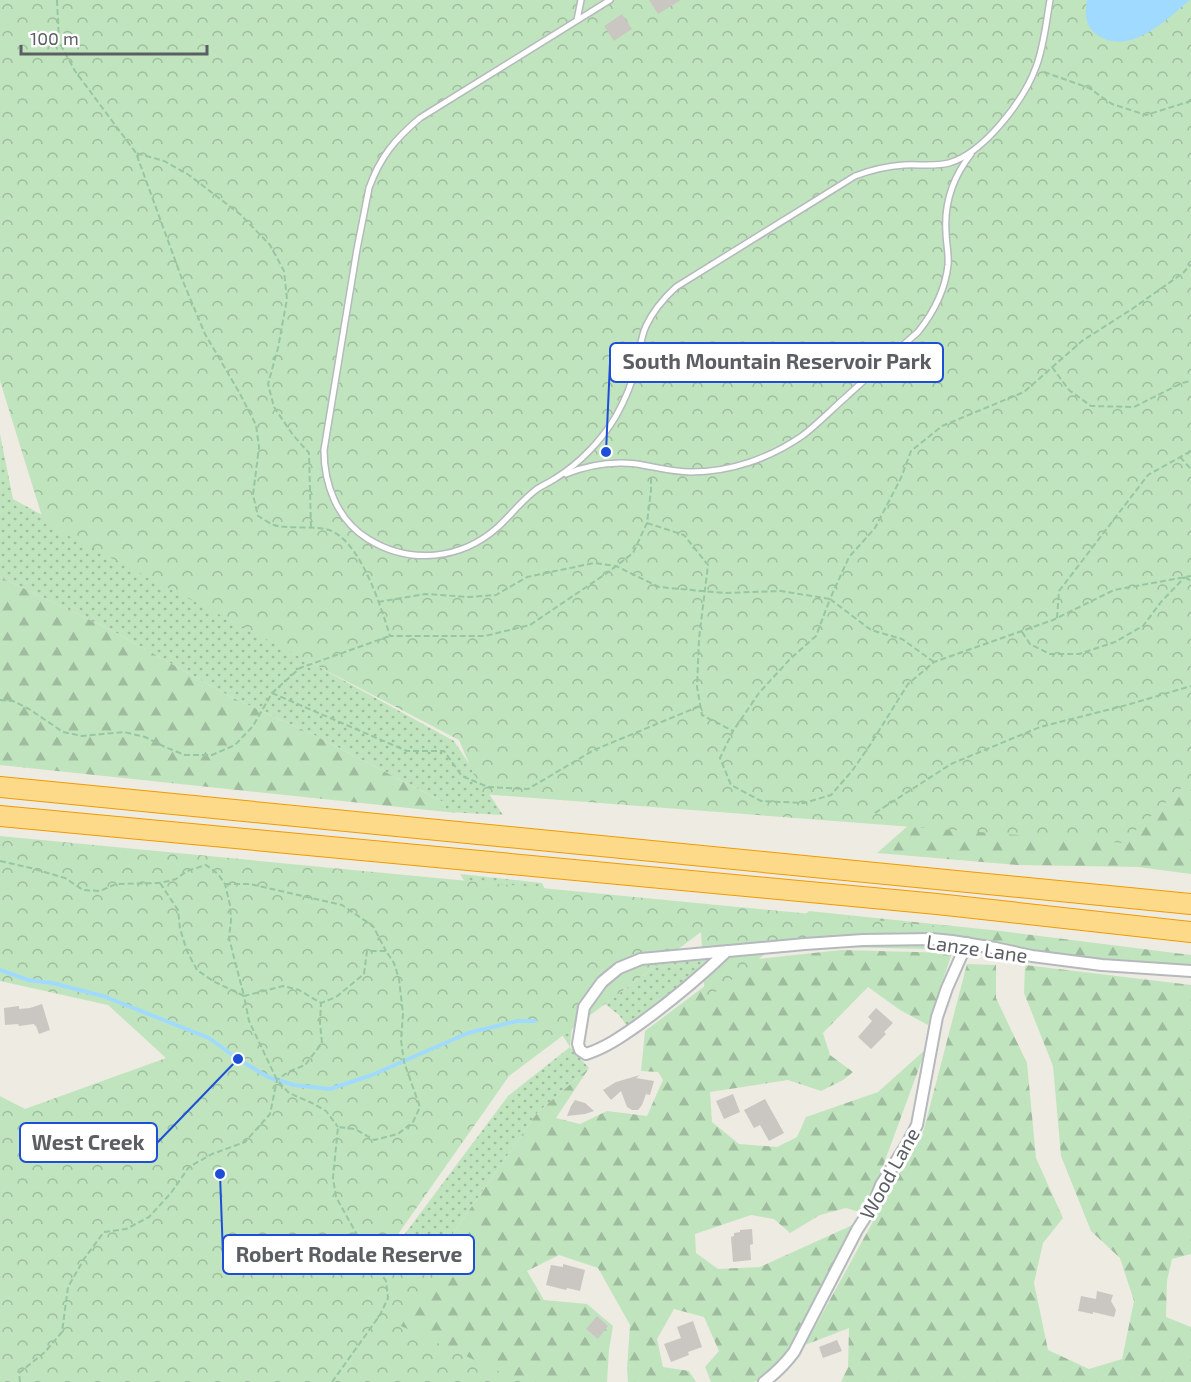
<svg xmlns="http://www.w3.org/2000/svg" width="1191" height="1382" viewBox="0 0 1191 1382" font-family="'Exo 2',sans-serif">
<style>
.grass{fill:url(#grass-dots)}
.forest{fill:url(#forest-firs)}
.park{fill:url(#park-crowns)}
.water{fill:#a1daff}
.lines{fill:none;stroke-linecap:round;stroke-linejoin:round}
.stream{stroke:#a1daff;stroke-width:4}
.building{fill:#cac7c2}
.service-casing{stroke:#b5b9bd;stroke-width:8}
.minor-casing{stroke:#b5b9bd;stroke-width:14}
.motorway-casing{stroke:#f09a00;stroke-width:22}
.path{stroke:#98c6a3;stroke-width:2;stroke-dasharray:6 3;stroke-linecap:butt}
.service{stroke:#fff;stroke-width:5}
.minor{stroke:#fff;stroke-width:10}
.motorway{stroke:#fdda8a;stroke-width:20}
.labels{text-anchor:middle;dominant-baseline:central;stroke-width:6;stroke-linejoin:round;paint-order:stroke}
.street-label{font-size:20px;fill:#5b5f63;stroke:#fff}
.leader{fill:none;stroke:#1d4ed8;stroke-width:2}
.callout-dot{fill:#1d4ed8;stroke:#fff;stroke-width:2}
.callout{fill:#fff;stroke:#1d4ed8;stroke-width:2}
.callout-label{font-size:21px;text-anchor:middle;font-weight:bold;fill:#5b5f63}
</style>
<defs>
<pattern id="grass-dots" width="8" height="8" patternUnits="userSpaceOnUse" patternTransform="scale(1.5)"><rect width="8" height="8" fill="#c0e5be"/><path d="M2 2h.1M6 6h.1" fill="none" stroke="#9fbd9e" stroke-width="1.8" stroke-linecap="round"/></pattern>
<pattern id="forest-firs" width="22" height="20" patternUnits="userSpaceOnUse" patternTransform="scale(1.5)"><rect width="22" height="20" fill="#c0e5be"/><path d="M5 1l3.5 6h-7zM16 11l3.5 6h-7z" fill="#9fbd9e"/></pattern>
<pattern id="park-crowns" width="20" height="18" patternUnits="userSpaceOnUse" patternTransform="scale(1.5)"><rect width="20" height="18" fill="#c0e5be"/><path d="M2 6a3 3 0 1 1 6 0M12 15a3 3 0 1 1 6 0" fill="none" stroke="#9fbd9e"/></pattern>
</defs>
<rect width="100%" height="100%" fill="#eeebe2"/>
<!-- grass -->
<g class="grass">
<path d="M0 434 13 499 454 741 503 815 447 812 443 802 314 735 231 697 111 630 0 577Z"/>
<path d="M460 874 542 883 592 987 574 1005 570 1047 589 1068 537 1113 349 1382H294L508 1096 570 1047Z"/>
<path d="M703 959 702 971 685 986 627 1026 619 1015 605 1004 661 962Z"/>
</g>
<!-- forest -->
<g class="forest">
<path d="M0 577 111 630 231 697 314 735 443 802 447 812 0 765Z"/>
<path d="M1191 702V874L1138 867 1017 865 877 853 975 767Z"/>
<path d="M809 911 1001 931 1191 955V968L1050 956 987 942 780 943Z"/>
<path d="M841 950 952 953 928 1025 900 1010 868 987 823 1033 830 1055 853 1072 843 1080 821 1091 788 1080 710 1092 712 1122 739 1144 777 1147 797 1137 806 1117 878 1092 926 1049 879 1177 862 1213 846 1208 820 1215 790 1233 774 1219 751 1215 695 1234 696 1253 718 1269 760 1267 857 1223 782 1359 757 1381 753 1382H711L705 1367 719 1351 704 1317 674 1309 657 1339 663 1367 689 1371 696 1382H628L627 1368 630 1325 598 1268 559 1255 527 1271 544 1300 587 1304 613 1326 609 1350 607 1382H349L537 1113 589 1068 556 1118 580 1124 607 1111 647 1116 663 1080 658 1072 641 1071 645 1031 738 961Z"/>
<path d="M967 964 996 965V998L1027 1063 1036 1158 1063 1218 1043 1243 1034 1283 1048 1350 1089 1369 1122 1359 1134 1301 1120 1258 1091 1231 1061 1156 1053 1066 1024 993 1025 965 1191 985V1254L1172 1259 1167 1281 1166 1317 1191 1327V1382H841L848 1367 849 1328 805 1345 924 1129Z"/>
</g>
<!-- park -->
<g class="park">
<path d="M0 0H1191V779L1122 843 482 794 459 740 44 523 0 381Z"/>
<path d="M0 836 968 929 963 950 841 947 768 952 705 1000 701 932 509 1076 394 1240 452 1249 399 1325 522 1382H0V1096L25 1109 166 1058 108 1005 0 981Z"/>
</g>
<!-- water -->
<path class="water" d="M1087 0H1190C1166 20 1129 58 1096 34 1085 26 1085 13 1087 0Z"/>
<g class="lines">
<!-- stream -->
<path class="stream" d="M0 970 28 980 52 983 103 996 209 1038 238 1059 268 1077 294 1085 330 1089 372 1075 468 1033 517 1021H535"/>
</g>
<!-- building -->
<g class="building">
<path d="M649 0H681L658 14Z"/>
<path d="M622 14 632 29 614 41 604 26Z"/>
<path d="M42 1004 50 1030 39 1034 36 1026H35L34 1024 19 1026 18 1024 5 1025 4 1008 19 1006V1009L30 1008Z"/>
<path d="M876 1008 893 1023 884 1032 886 1034 871 1049 858 1037 872 1021 868 1017Z"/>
<path d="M640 1075 636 1078 654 1081 650 1095 646 1094 642 1105 638 1110H632L627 1107 621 1091 611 1100 603 1090 616 1082Z"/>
<path d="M733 1094 740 1112 724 1119 716 1101Z"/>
<path d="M765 1099 784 1133 769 1141 760 1125 754 1128 744 1110Z"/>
<path d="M575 1100 585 1103 594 1111 585 1114 567 1116 571 1106Z"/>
<path d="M752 1229 753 1244 750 1245 751 1260 733 1262 731 1237 734 1236V1233L740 1232V1230Z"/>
<path d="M563 1264 585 1270 580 1291 567 1288 566 1290 546 1285 551 1265 563 1267Z"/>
<path d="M1097 1291 1113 1295 1111 1301 1116 1310 1114 1317 1093 1312V1314L1078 1311 1081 1296 1096 1299Z"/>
<path d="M597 1316 608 1326 598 1339 586 1329Z"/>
<path d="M693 1321 702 1347 688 1352 689 1355 671 1362 664 1344 681 1338 677 1327Z"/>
<path d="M837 1340 842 1351 823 1358 819 1347Z"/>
</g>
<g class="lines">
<!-- service casing -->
<g class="service-casing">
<g id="service">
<path d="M610 0 420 118C395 139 380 157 369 188L357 249 324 450C324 484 337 520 368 539 410 565 461 560 498 527 512 514 521 501 537 489 543 485 550 482 556 478 580 463 602 440 616 416 625 400 632 384 636 366 640 353 640 339 646 326 653 311 663 299 676 287L855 176C871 170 887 166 904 165 919 164 934 167 949 163 984 153 1024 100 1036 67 1044 46 1046 23 1050 0"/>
<path d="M577 20 581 0"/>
<path d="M566 474C588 465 613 461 637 464 655 467 673 472 691 472 731 472 770 458 802 436 818 424 832 409 847 396 870 375 894 353 918 332 934 312 945 291 948 265 949 253 946 243 946 232 944 203 953 177 971 154"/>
</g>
</g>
<!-- minor casing -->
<g class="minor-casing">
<g id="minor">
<path d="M727 951C699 978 670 1002 638 1025 621 1037 605 1048 586 1054L580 1050 578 1044 584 1007 602 982 619 968 641 959 805 944 863 940 932 939 952 941 995 948 1032 956 1102 965 1191 971"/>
<path d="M764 1382C776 1373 785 1364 794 1352L857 1230 873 1205 881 1185 907 1144 917 1125 937 1017 947 988 967 943"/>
</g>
</g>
<!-- motorway casing -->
<g class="motorway-casing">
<g id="motorway">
<path d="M0 787 1191 904"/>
<path d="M0 816 937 904 1191 932"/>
</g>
</g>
<!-- path -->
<g class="path">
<path d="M57 0 59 42 75 71 136 153"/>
<path d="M1044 72 1089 88 1112 104 1146 115 1191 101"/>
<path d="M1052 367 1069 390 1091 406 1134 407 1182 383 1191 381"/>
<path d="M1180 457 1191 469"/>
<path d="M647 523 684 535 708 565 699 639 697 687 702 715 733 731"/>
<path d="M311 527 309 453 293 435 274 407 268 384 278 348 287 299 284 271 270 245 241 215 189 175 164 161 136 153 182 279 205 334 239 392 256 425 259 447 253 495 258 516C263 519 269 523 274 525 284 529 312 526 325 529 359 535 381 607 390 636H485L530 625 607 573 633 553 647 523 651 490V475"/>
<path d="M1185 577 1191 581"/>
<path d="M378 602 426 594 469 597 496 595 527 577 594 563 616 566 659 587 724 593 781 591 830 599 849 557 875 528 901 478 911 451 942 426 1024 392 1082 341 1132 309 1183 273 1191 264"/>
<path d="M1057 618 1059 591 1148 475 1191 451"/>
<path d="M1022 632 1030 644 1050 654H1079L1115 642 1143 626 1161 602 1185 577"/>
<path d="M934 662 902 639 871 630 830 599 816 636 790 659 759 693 733 731 720 758 731 785 761 801 804 803 831 795 852 771 870 745 908 684 934 662 1053 620 1114 590 1191 576"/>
<path d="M272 693 407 751H444L462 776 488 787 528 789 594 750 700 706"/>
<path d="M0 700 13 701 29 709 63 732 82 736 124 732 145 737 165 747 185 755H212L235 745 253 726 272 693 300 668 390 636"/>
<path d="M875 813 951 764 1040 727 1127 705 1191 686"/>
<path d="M0 861 31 868 65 878 83 890 100 891 116 884 160 883 176 879 187 871 206 865 218 874 225 884 230 905 231 920 229 938 244 996"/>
<path d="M160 883 178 910 180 929 187 951 197 970 213 981 244 996"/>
<path d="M225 884H250L342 905 373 926 386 951"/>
<path d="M20 1382 19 1373 45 1352 62 1332 68 1287 84 1259 104 1232 126 1229 149 1217 171 1193 189 1167 212 1154 245 1142 270 1114 277 1080 288 1072 305 1065 322 1043 320 1023 321 1003"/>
<path d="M332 1382 380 1315 388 1298 386 1281 365 1249 336 1197 333 1178 338 1127 355 1129 374 1140 398 1134 413 1122 420 1107 404 1062 401 1040 403 1014 399 979 394 963 386 951H367L364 974 336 997 321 1003 299 990 283 986 244 996 249 1021 277 1080 289 1093 312 1103 326 1111 338 1127"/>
</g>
<!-- service -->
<use href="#service" class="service"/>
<!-- minor -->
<use href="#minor" class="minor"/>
<!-- motorway -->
<use href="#motorway" class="motorway"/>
</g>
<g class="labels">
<!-- street labels -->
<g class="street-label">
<text transform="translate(977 948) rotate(8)">Lanze Lane</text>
<text transform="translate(889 1173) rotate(-61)">Wood Lane</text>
</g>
</g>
<!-- callouts -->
<path class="leader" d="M606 452L610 362M238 1059L157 1143M220 1174L223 1255"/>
<g class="callout-dot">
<circle cx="606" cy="452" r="6"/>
<circle cx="238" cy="1059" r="6"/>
<circle cx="220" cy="1174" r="6"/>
</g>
<g class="callout">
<rect x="610" y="343" width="333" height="39" rx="6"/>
<rect x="20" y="1123" width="137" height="39" rx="6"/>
<rect x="223" y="1235" width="251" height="39" rx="6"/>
</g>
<g class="callout-label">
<text x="777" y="369">South Mountain Reservoir Park</text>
<text x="88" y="1150">West Creek</text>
<text x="349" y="1262">Robert Rodale Reserve</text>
</g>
<!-- scale -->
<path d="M21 45v9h186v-9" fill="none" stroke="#5b5f63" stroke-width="3"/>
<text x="30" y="45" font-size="18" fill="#5b5f63" stroke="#ffffff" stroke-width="4.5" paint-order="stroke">100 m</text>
</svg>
